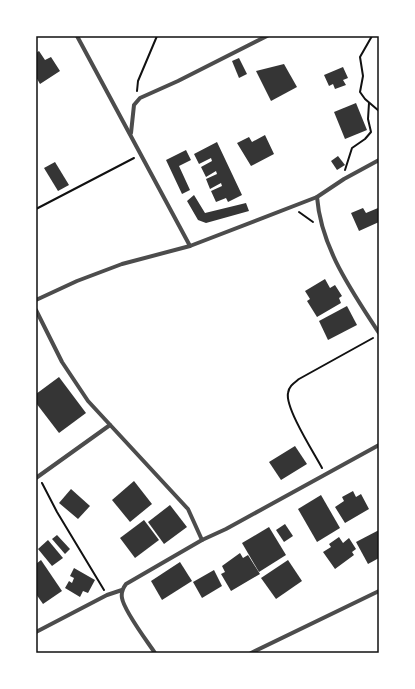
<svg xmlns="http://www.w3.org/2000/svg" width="415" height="689" viewBox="0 0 415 689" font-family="Jost,sans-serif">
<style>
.building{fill:#353535}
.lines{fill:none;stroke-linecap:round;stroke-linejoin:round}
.path{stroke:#111;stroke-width:2}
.minor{stroke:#4c4c4c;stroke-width:4}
.neatline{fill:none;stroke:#111;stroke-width:1.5}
</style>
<rect width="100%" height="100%" fill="#fff"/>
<!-- building -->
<g class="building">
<path d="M39 51 45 60 51 57 60 71 40 84 36 77V53Z"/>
<path d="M239 58 247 74 239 78 232 61Z"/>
<path d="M284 64 297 87 271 101 256 71Z"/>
<path d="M343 67 348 78 343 80 346 85 335 89 333 84 329 86 324 75Z"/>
<path d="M356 103 367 130 345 139 334 112Z"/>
<path d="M265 135 274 154 251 166 237 143 249 137 252 142Z"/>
<path d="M217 142 242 195 228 202 226 198 216 202 211 191 222 186 221 183 210 189 206 179 217 174 216 171 206 177 201 167 212 161 211 158 199 164 194 154Z"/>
<path d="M186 150 191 160 179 166 190 190 182 194 166 160Z"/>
<path d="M338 156 345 165 337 170 331 161Z"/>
<path d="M55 162 69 185 58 191 44 168Z"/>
<path d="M194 195 205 213 246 203 249 211 206 223 198 220 187 201Z"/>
<path d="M363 208 366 213 378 208 379 222 359 231 351 213Z"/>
<path d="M325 279 330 288 335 285 342 296 339 298 341 303 317 317 307 301 310 299 305 291Z"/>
<path d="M347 306 357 325 328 340 319 321Z"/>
<path d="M59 377 86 413 59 433 36 403V394Z"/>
<path d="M295 446 307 464 281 480 269 462Z"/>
<path d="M134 481 152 504 130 522 112 500Z"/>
<path d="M71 489 90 506 78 519 59 503Z"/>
<path d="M353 491 356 497 361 494 369 509 345 523 335 507 344 501 342 497Z"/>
<path d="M321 495 340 528 317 542 298 509Z"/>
<path d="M170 505 187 527 164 544 148 522Z"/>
<path d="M144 520 159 540 135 558 120 538Z"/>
<path d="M285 524 293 536 284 542 276 530Z"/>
<path d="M269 527 286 555 259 572 242 543Z"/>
<path d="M379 530V558L368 564 356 542Z"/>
<path d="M57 535 70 549 65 554 52 539Z"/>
<path d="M339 537 343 543 349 538 356 549 352 552 354 555 335 569 323 552 331 547 329 544Z"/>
<path d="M48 540 63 558 52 566 38 549Z"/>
<path d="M240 553 243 558 248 555 260 574 231 591 221 574 225 572 222 566Z"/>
<path d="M41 560 62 591 43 604 36 594V564Z"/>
<path d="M288 560 302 581 276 599 261 578Z"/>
<path d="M180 562 192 581 162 600 151 581Z"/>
<path d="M74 568 95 580 88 593 83 591 80 597 65 588 69 581 72 583 74 578 70 576Z"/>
<path d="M214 570 222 586 202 598 193 582Z"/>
</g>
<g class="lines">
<!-- path -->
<g class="path">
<path d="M372 36 360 57 363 76 360 92 365 99 379 111"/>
<path d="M137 91 138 81 157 36"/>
<path d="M345 170 352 148 365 139 371 132 368 119 369 103"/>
<path d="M36 209 134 158"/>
<path d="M299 212 313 222"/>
<path d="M322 468C314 453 285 408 288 393 289 386 294 383 299 379L373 338"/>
<path d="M42 483 57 512 104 590"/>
</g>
<!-- minor -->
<g class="minor">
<path d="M77 36 190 246"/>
<path d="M131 133 134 105 140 98 178 81 267 36"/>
<path d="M317 197C321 248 352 291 379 333"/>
<path d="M36 300 77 281 122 264 190 246 317 197 344 179 379 160"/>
<path d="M36 310 62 362 88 401 188 509 202 540"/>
<path d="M36 478 110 425"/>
<path d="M36 632 107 595 122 590"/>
<path d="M155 653C147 641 124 611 122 598 121 593 123 588 126 584L202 540 226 529 379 445"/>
<path d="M251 653 379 591"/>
</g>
</g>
<!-- border -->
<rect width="415" height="689" fill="none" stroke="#ffffff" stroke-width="74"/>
<rect x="37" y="37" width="341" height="615" class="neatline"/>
</svg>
